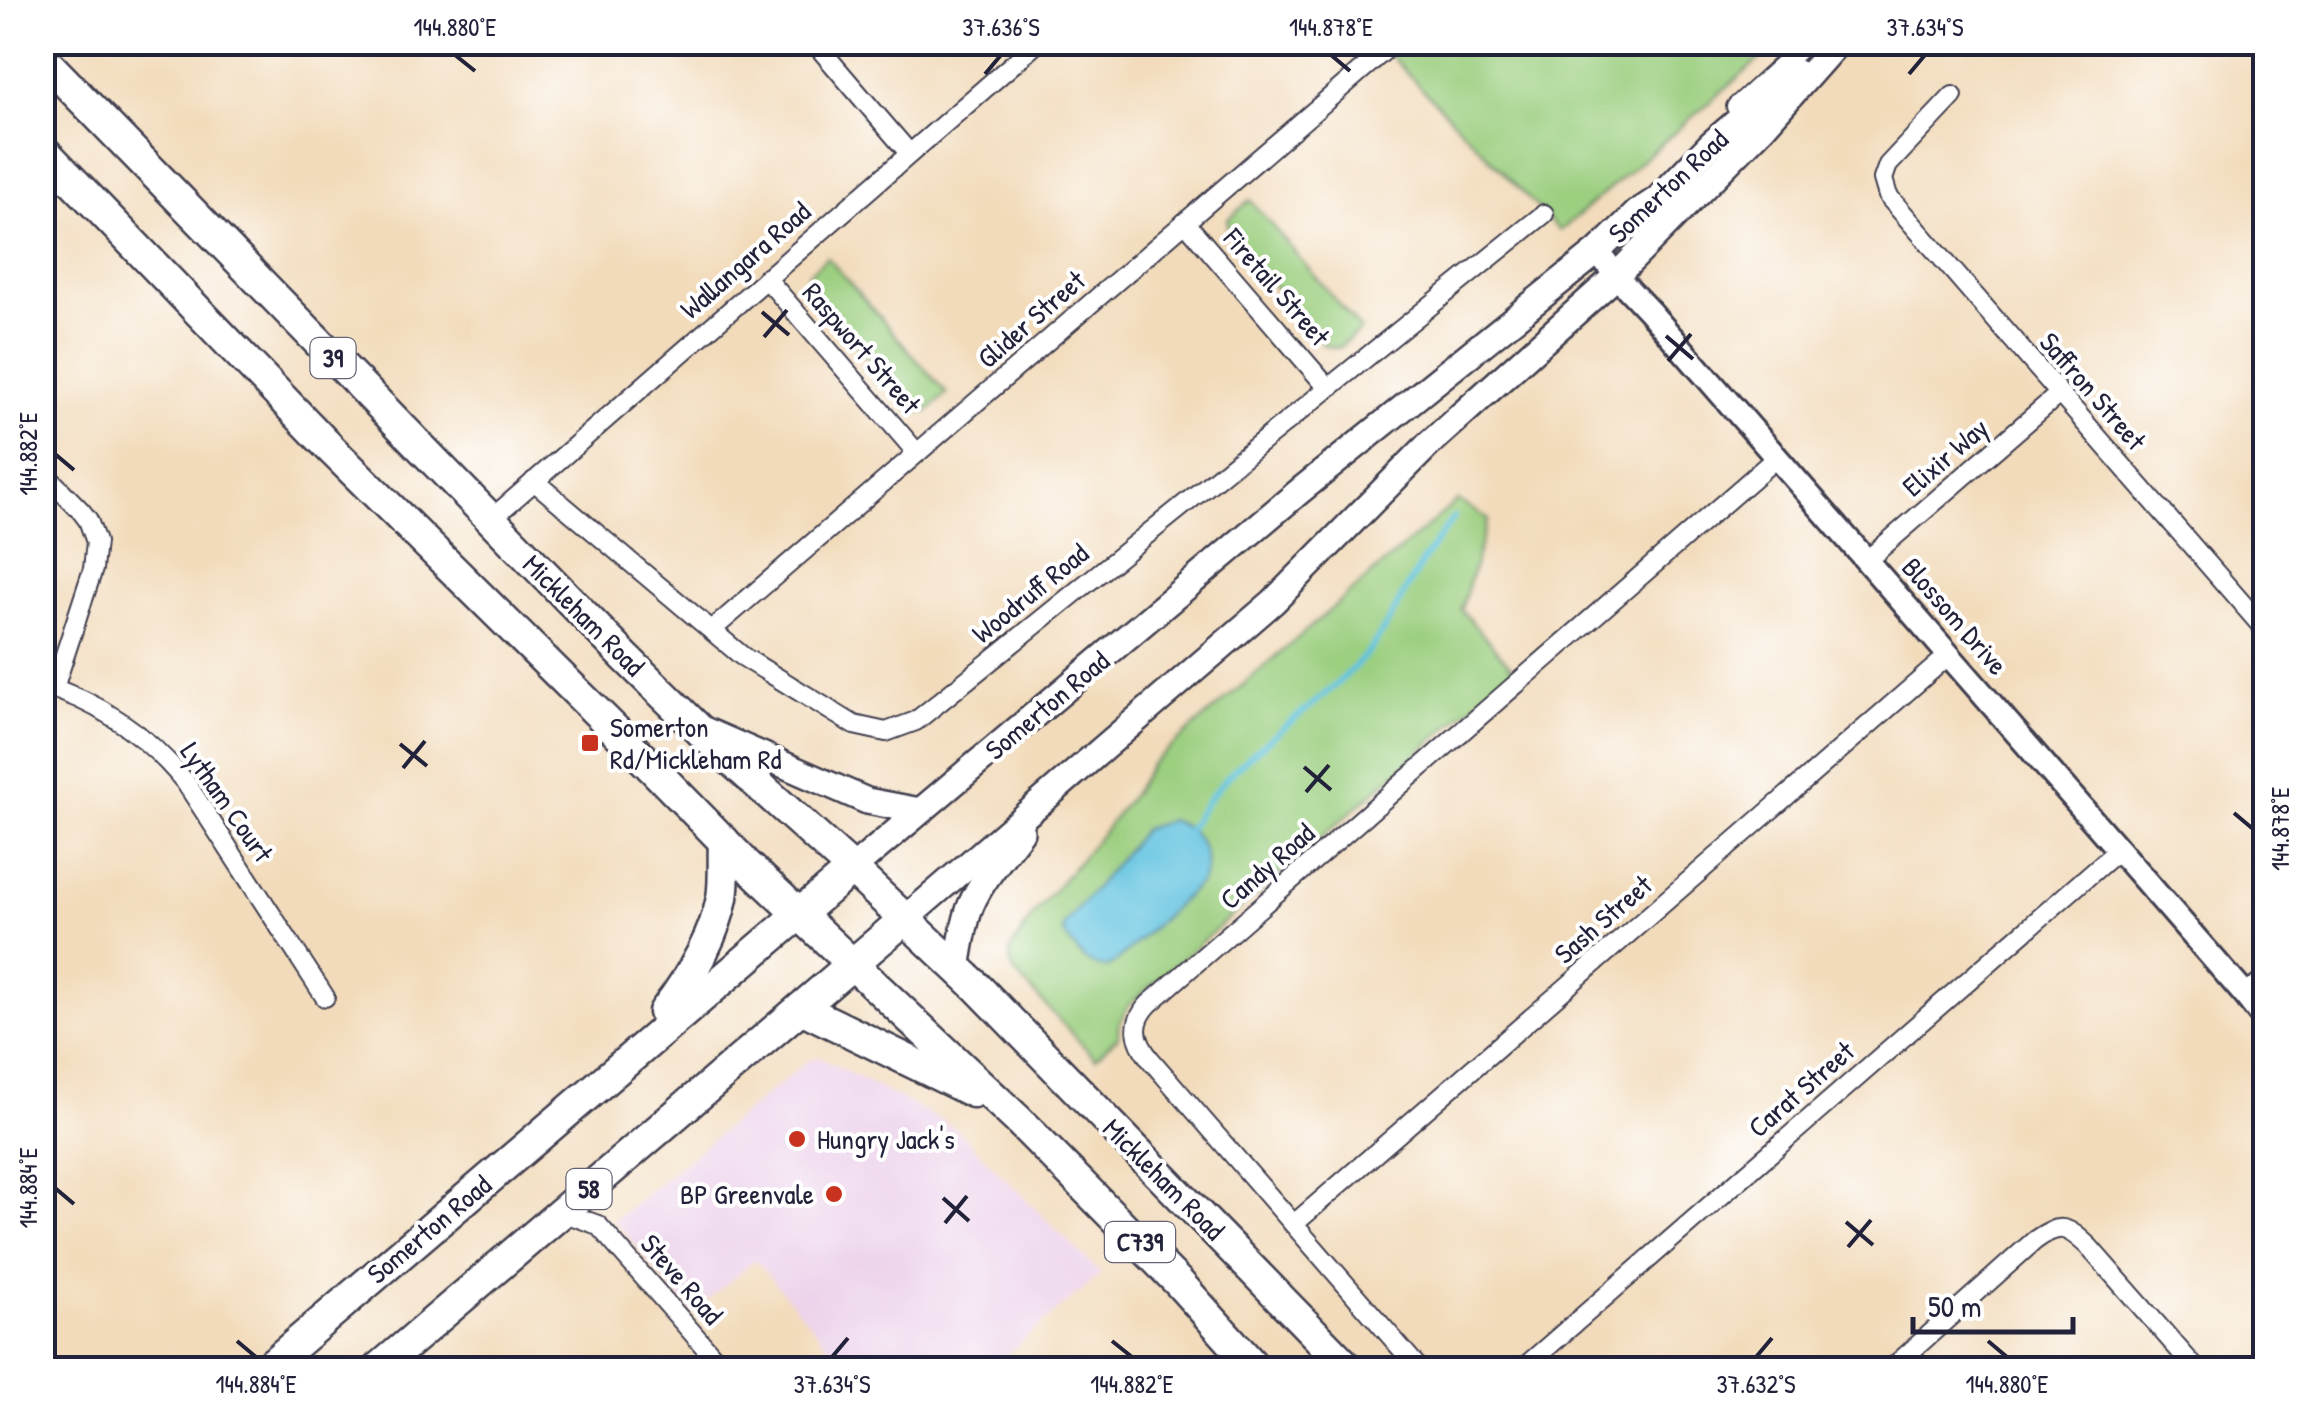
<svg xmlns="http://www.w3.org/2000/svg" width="2308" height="1412" viewBox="0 0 2308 1412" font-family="'Patrick Hand',sans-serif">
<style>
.built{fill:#ecd1ea}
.green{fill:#9ccf80;stroke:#5f785e;stroke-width:2.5}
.water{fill:#62c3e0;stroke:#42728e;stroke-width:2.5}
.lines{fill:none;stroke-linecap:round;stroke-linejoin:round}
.stream{stroke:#62c3e0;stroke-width:6}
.minor-casing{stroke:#413e4e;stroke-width:22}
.tertiary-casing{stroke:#413e4e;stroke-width:28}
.secondary-casing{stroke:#413e4e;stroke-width:30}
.primary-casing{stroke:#413e4e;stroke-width:35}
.minor{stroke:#fff;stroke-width:18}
.tertiary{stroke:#fff;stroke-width:22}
.secondary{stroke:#fff;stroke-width:25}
.primary{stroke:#fff;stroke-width:30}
.ticks{fill:none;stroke:#22223b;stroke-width:4}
.poi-dot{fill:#c8321e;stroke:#fff;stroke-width:4}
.labels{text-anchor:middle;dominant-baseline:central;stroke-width:8;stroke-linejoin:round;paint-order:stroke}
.shield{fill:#fff;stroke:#646476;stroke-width:2.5}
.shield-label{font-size:25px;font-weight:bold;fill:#22223b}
.street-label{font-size:28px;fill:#22223b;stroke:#fff}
.poi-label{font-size:28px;fill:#22223b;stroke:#fff;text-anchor:start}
.neatline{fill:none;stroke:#22223b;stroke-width:4}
.ticks-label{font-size:25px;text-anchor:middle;fill:#22223b}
</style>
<rect width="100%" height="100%" fill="#fff"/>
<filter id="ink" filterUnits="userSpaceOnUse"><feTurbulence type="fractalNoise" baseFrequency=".01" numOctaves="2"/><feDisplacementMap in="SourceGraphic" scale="20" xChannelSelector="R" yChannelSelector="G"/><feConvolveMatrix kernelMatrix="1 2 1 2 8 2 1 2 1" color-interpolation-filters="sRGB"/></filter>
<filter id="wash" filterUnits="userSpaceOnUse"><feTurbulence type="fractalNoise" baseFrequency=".0048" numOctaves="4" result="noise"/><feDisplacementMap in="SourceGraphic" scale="40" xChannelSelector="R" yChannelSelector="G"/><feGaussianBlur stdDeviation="2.25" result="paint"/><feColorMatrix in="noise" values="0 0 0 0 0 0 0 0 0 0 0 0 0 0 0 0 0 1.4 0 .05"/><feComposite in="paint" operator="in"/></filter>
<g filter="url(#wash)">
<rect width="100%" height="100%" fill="#f2dbbb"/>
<!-- built -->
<path class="built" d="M817 1056 954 1127 1101 1274 989 1369H849L755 1260 692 1313 614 1220 806 1062Z"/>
<!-- green -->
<g class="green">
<path d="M1378 43H1778L1560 231Z"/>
<path d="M1250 200 1361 330 1338 348 1325 346 1227 231 1228 219Z"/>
<path d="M827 257 947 394 927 412 913 411 807 287 808 274Z"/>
<path d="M1458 500 1488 519 1461 610 1514 670 1129 1005 1119 1023 1118 1037 1095 1058 1015 973 1010 962 1011 949 1033 915 1104 831 1133 793 1151 764Z"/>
</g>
<!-- water -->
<path class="water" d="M1170 820C1197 829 1215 855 1200 883L1118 960 1108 967C1086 969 1075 948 1063 932L1065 924 1144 829Z"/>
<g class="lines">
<!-- stream -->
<path class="stream" d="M1188 830C1228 756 1306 720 1362 659 1385 633 1401 597 1419 567 1429 550 1442 534 1454 517"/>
</g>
</g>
<g filter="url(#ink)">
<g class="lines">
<!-- minor casing -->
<g class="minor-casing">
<g id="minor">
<path d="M814 42 909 153"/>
<path d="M1953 96 1888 165 1883 179 1888 196 2266 631"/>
<path d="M1736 107 1807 42"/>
<path d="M1185 222 1328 388"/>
<path d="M766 278 917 453"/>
<path d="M42 471 81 511 88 520 96 542 93 569 54 688"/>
<path d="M534 481 742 656 854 725 886 732 916 721 1544 214"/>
<path d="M490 520 1038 42"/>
<path d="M1866 561 2059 394"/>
<path d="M713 629 1385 50"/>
<path d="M42 685C101 702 148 736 186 783L325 997"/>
<path d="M2245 995 2266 978"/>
<path d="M562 1212 598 1225 725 1370"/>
<path d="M1294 1224 1949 655"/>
<path d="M1420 1370 1150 1059C1135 1040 1131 1023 1149 1004L1777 457"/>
<path d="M1521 1370 2118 850"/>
<path d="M1890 1370 2034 1241C2060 1222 2067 1226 2089 1247L2197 1370"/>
</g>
</g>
<!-- tertiary casing -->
<g class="tertiary-casing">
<path id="tertiary" d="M1598 251 1616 276 1649 311 2245 995 2266 1022"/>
</g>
<!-- secondary casing -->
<g class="secondary-casing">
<g id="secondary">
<path d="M704 730 867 801 920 811"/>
<path d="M852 869 1301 490 1598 251 1637 213 1658 199 1711 144 1795 72"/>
<path d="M905 919 1273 602 1429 444 1616 276 1763 127 1838 42"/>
<path d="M957 968C961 947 963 925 971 905 982 879 1004 855 1021 832"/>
</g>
</g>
<!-- primary casing -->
<g class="primary-casing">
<g id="primary">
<path d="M42 58 625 657 721 751 852 869 977 987 1350 1370"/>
<path d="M42 149 332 450 616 731 747 865 1018 1120 1179 1283 1257 1370"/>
<path d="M801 1008 973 1092"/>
<path d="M664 1012C689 979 714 939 722 898 725 880 723 859 724 841"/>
<path d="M265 1370 852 869"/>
<path d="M377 1370 905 919"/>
</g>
</g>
<!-- minor -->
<use href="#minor" class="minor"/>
<!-- tertiary -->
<use href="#tertiary" class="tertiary"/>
<!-- secondary -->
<use href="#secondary" class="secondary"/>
<!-- primary -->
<use href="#primary" class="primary"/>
</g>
</g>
<!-- ticks -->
<path class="ticks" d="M455 55 475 71M1331 55 1350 71M985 74 1001 55M1909 74 1925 55M762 312 789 335M1666 336 1693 359M764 337 787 310M1668 361 1691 334M55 454 74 470M400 744 427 766M1304 767 1331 790M403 768 425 741M1306 792 1329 765M2234 813 2253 829M55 1188 74 1204M943 1198 969 1221M1846 1222 1873 1245M945 1223 967 1196M1848 1247 1871 1220M237 1341 256 1357M1112 1341 1132 1357M1988 1341 2007 1357M832 1357 848 1338M1756 1357 1772 1338"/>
<!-- markers -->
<g class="poi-dot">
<rect x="580" y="733" width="20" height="20" rx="5"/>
<circle cx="797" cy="1139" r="10"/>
<circle cx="834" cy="1194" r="10"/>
</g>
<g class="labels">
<!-- shield labels -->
<g class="shield">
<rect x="310.5" y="338" width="45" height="40" rx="8"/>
<rect x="566.5" y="1169" width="45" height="40" rx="8"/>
<rect x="1105" y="1222" width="70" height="40" rx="8"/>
</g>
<g class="shield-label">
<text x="333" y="358">39</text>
<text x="589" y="1189">58</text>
<text x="1140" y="1242">C739</text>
</g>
<!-- street labels -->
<g class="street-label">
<text transform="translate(1668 186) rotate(-43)">Somerton Road</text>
<text transform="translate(745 260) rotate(-41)">Wallangara Road</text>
<text transform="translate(1277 287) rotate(49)">Firetail Street</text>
<text transform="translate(1031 319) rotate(-41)">Glider Street</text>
<text transform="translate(862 348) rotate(49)">Raspwort Street</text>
<text transform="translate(2093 391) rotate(49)">Saffron Street</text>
<text transform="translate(1945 457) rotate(-41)">Elixir Way</text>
<text transform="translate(1030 593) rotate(-39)">Woodruff Road</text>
<text transform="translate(584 615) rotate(45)">Mickleham Road</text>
<text transform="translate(1955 616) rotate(49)">Blossom Drive</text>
<text transform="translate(1047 705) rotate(-40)">Somerton Road</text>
<text transform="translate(227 802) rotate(55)">Lytham Court</text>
<text transform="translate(1267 866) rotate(-41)">Candy Road</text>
<text transform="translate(1603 919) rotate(-41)">Sash Street</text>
<text transform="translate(1801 1089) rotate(-41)">Carat Street</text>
<text transform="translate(1164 1179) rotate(45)">Mickleham Road</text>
<text transform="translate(429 1229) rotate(-40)">Somerton Road</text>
<text transform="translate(682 1279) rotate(49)">Steve Road</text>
</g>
<!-- poi labels -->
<g class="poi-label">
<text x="610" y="727">Somerton<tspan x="610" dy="32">Rd/Mickleham Rd</tspan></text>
<text x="817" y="1139">Hungry Jack's</text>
<text x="814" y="1194" text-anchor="end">BP Greenvale</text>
</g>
</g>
<!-- margin -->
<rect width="2308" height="1412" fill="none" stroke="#fff" stroke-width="110"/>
<!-- scale -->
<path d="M1913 1317v15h160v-15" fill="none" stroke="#22223b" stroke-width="5"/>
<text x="1928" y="1317" font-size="30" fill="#22223b" stroke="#ffffff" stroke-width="8" paint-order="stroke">50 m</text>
<rect x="55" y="55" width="2198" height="1302" class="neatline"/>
<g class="ticks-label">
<text x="455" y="36">144.880°E</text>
<text x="1001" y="36">37.636°S</text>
<text x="1331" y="36">144.878°E</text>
<text x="1925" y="36">37.634°S</text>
<text transform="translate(28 454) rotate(-90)" y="9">144.882°E</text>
<text transform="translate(2280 829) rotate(-90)" y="9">144.878°E</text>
<text transform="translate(28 1188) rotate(-90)" y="9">144.884°E</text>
<text x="256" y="1393">144.884°E</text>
<text x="832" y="1393">37.634°S</text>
<text x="1132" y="1393">144.882°E</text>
<text x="1756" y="1393">37.632°S</text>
<text x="2007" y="1393">144.880°E</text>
</g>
</svg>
